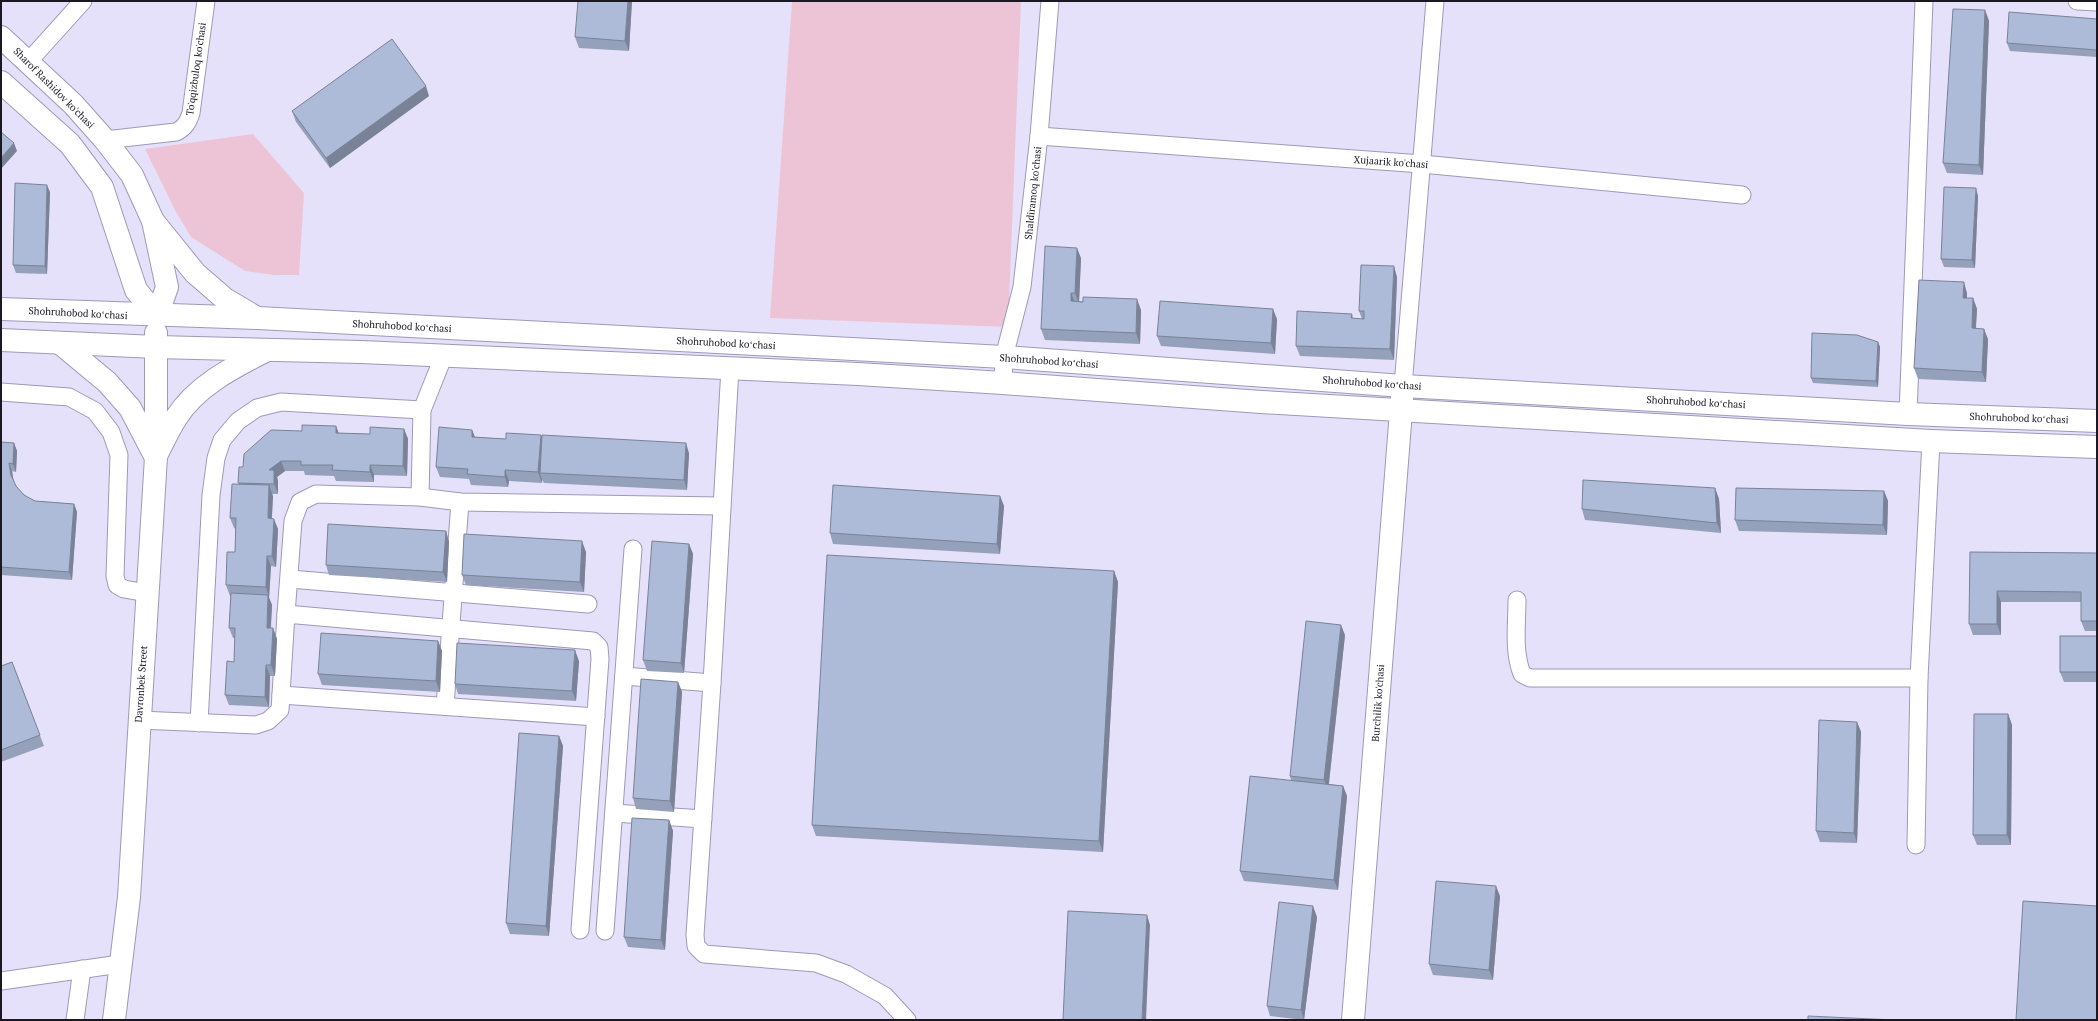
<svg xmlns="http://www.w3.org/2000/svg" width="2098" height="1021" viewBox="0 0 2098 1021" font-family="'PT Serif',serif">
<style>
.green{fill:#edc4d5}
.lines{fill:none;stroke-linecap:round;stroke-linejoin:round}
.minor-casing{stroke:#9f98b7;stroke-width:19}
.major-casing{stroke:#9f98b7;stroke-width:24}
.highway-casing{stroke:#9f98b7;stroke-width:24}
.minor{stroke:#fff;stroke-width:17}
.major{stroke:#fff;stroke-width:22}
.highway{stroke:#fff;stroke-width:22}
.wall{fill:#95a0ba}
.shaded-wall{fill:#798297}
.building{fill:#adbad8;stroke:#798297}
.labels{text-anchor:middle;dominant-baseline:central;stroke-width:3;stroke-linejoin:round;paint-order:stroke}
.street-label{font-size:10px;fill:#1b1823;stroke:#fff}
</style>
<rect width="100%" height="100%" fill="#e6e1fb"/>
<!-- green -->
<g class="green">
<path d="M792 1H1021L1008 327 770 318Z"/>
<path d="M253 134 304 193 299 275H275L245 271 191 237 175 210 145 149Z"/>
</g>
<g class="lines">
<!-- minor casing -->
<g class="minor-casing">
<g id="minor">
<path d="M2077 1 2097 2"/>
<path d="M28 62 83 1"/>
<path d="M1039 136 1422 164 1742 195"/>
<path d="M105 140 176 132C185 128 188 122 191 113L206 1"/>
<path d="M730 368 712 683 695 935 696 946 704 954 816 963 846 974 885 996 907 1020"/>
<path d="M1003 383 1004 357 1022 287 1039 136 1050 1"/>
<path d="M1403 386 1435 1"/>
<path d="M1 392 69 397 95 411 111 432 119 455 115 576 117 585 124 589 147 593"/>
<path d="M1908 414 1924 1"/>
<path d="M420 497 422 410 444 355"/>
<path d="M290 579 588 604"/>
<path d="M1517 600C1517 624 1513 651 1522 674L1530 678H1919"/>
<path d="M286 614 293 521 300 502 316 494 420 497 460 502 721 506"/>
<path d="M624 676 712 683"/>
<path d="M281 695 596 717"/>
<path d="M445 706 460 502"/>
<path d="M139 720 256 725 268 721 280 710 286 614 593 641 599 647 600 659 580 930"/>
<path d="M199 723 211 495 216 458 222 440 238 421 257 408 281 402 422 410"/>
<path d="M614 813 703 819"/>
<path d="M1916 845 1919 678 1931 441"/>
<path d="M605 931 633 549"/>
<path d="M1 981 120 964"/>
<path d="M75 1020 82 969"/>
</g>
</g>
<!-- major casing -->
<g class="major-casing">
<g id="major">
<path d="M1 37 73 104 105 140 132 175 153 221 167 287 157 316"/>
<path d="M1 82 70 144 102 187 136 290 157 316"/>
<path d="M1353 1020 1403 386"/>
</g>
</g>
<!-- highway casing -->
<g class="highway-casing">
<g id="highway">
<path d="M153 221 195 273 225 299 257 318"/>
<path d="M1 309 258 318 1004 357 1403 386 1908 414 2097 421"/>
<path d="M1 340 156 347 361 352 858 374 1003 383 1261 402 1931 441 2097 447"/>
<path d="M60 343 107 382 130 408 154 454"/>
<path d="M157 454C163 442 169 429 176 418 197 385 234 367 267 350"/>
<path d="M114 1020 129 897 156 457V333"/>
</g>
</g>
<!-- minor -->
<use href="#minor" class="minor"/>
<!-- major -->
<use href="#major" class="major"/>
<!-- highway -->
<use href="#highway" class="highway"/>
</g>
<!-- wall -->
<g class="wall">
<path d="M632 1 629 51 579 48 575 37Z"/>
<path d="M1985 10 1989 21 1983 175 1947 173 1943 163Z"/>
<path d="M2097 19V57L2010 51 2007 43Z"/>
<path d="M429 96 330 168 296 122 292 111Z"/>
<path d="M50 192 47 274 16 273 13 265Z"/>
<path d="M1978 196 1975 268 1944 267 1941 259Z"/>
<path d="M1081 258 1079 301 1141 310 1140 344 1045 340 1041 329Z"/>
<path d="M1397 277 1394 360 1300 356 1296 346 1352 314 1353 318 1362 319 1359 311Z"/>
<path d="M1967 293V298H1973L1977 309 1976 329 1988 339 1986 382 1918 379 1914 368Z"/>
<path d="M1277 319 1275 354 1161 346 1157 336Z"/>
<path d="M1878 342 1880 347 1878 387 1813 383 1811 378Z"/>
<path d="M336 426 338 433 370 434 404 429 408 439 407 476 374 475V482L336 481 334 476 305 475 304 471H285L277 477 278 481V494H272L273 496 272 518 278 529 276 567 271 566 269 598 272 605 271 628H273L277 639 275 676H270L269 707 229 705 225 695 234 662 235 638H233L229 628 231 596H230L226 585 235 552 236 529 234 528 230 518 239 484 238 483 243 467 302 431Z"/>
<path d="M472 430 475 437 506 439 541 437 689 453 687 490 544 483 542 480V483L509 481 508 487 471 485 469 479 440 477 436 467Z"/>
<path d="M1 442 14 443 17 451 16 472 12 471 13 481 16 486 24 495 35 501 74 504 77 512 72 580 1 575Z"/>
<path d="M1715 488 1719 499 1721 533 1585 520 1582 509Z"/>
<path d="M1884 491 1888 501 1887 535 1739 531 1735 520Z"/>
<path d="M1000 496 1004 506 1000 554 833 544 830 533Z"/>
<path d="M446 531 449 542 447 582 329 575 326 565Z"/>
<path d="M689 544 693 554 684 673 647 671 643 660Z"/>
<path d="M586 552 584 592 466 585 462 575Z"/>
<path d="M1970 552 2097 553V631H2085L2081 621V602H2001V635H1973L1969 624Z"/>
<path d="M1114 571 1118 582 1103 852 816 836 812 825Z"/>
<path d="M1345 635 1329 784 1343 786 1347 796 1338 890 1244 881 1240 871 1291 780 1290 776Z"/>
<path d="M2097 636V682H2064L2060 672Z"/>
<path d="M438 641 442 651 440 692 322 685 318 674Z"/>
<path d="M579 661 576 701 458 694 455 684Z"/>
<path d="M12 662 44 746 1 762V666Z"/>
<path d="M678 682 682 692 674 812 636 809 633 798Z"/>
<path d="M2008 714 2012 725 2011 845H1977L1973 835Z"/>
<path d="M1857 722 1861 732 1857 843 1820 842 1816 831Z"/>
<path d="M559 736 563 746 549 936 510 934 506 923Z"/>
<path d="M669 820 673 831 665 950 628 947 624 937Z"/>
<path d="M1500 896 1493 980 1433 975 1429 964Z"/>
<path d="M1317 917 1304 1020 1270 1016 1267 1006Z"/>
</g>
<!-- shaded-wall -->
<g class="shaded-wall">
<path d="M628 1H632L629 51 625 41Z"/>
<path d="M1985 10 1989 21 1983 175 1979 165Z"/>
<path d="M426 86 429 96 330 168 326 158Z"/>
<path d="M14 143 17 151 1 169V158Z"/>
<path d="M47 185 50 192 47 274 45 266Z"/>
<path d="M1976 188 1978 196 1975 268 1972 260Z"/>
<path d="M1077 248 1081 258 1079 304 1075 293Z"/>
<path d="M1394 266 1397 277 1394 360 1390 349Z"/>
<path d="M1964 282 1967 293V308L1963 298Z"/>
<path d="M1071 293 1075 303 1071 301Z"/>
<path d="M1973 298 1977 309 1975 339 1972 328Z"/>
<path d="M1137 299 1141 310 1140 344 1136 333Z"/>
<path d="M1273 309 1277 319 1275 354 1271 343Z"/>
<path d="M1984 329 1988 339 1986 382 1982 372Z"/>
<path d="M1878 342 1880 347 1878 387 1876 381Z"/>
<path d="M336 426 340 436 336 433Z"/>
<path d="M404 429 408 439 407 476 403 466Z"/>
<path d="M472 430 476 440 472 437Z"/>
<path d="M541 435 545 445 540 473 542 480V483L538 472Z"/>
<path d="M14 443 17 451 16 472 13 464Z"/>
<path d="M686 443 689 453 687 490 684 480Z"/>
<path d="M281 461 285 471 277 477 278 481V494L269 470Z"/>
<path d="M9 463 12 471 14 483 11 475Z"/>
<path d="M370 465 374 475V482L370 472Z"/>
<path d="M505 470 509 481 508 487 505 477Z"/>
<path d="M269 485 273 496 271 529 268 518Z"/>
<path d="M1715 488 1719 499 1721 533 1717 523Z"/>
<path d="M1884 491 1888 501 1887 535 1883 525Z"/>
<path d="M1000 496 1004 506 1000 554 997 544Z"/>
<path d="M74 504 77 512 72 580 69 572Z"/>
<path d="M274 519 278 529 276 567 272 556Z"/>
<path d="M446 531 449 542 447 582 443 572Z"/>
<path d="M582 541 586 552 584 592 580 582Z"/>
<path d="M689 544 693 554 684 673 681 663Z"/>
<path d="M267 556 271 566 269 598 266 587Z"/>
<path d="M1114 571 1118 582 1103 852 1099 841Z"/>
<path d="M1997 591 2001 602V635L1997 624Z"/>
<path d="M268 595 272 605 270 638 267 628Z"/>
<path d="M1341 625 1345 635 1328 790 1324 780Z"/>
<path d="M273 628 277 639 275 676 271 665Z"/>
<path d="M438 641 442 651 440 692 436 681Z"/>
<path d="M575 650 579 661 576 701 572 691Z"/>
<path d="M266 665 270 676 269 707 265 697Z"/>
<path d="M678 682 682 692 674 812 670 801Z"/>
<path d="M2008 714 2012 725 2011 845 2007 835Z"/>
<path d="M1857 722 1861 732 1857 843 1854 833Z"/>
<path d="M559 736 563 746 549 936 546 926Z"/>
<path d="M1343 786 1347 796 1338 890 1334 880Z"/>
<path d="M669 820 673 831 665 950 661 940Z"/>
<path d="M1496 886 1500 896 1493 980 1489 970Z"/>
<path d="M1313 906 1317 917 1304 1020 1301 1010Z"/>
<path d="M1147 915 1150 925 1146 1020H1142Z"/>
</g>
<!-- building -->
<g class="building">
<path d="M578 1H628L625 41 575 37Z"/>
<path d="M1953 9 1985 10 1979 165 1943 163Z"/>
<path d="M2009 12 2097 19V50L2007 43Z"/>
<path d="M392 39 426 86 326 158 292 111Z"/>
<path d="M1 132 14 143 1 158Z"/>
<path d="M15 183 47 185 45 266 13 265Z"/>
<path d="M1944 187 1976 188 1972 260 1941 259Z"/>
<path d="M1045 246 1077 248 1075 293H1071V301L1083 302V297L1137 299 1136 333 1041 329Z"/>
<path d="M1361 265 1394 266 1390 349 1296 346 1297 311 1352 314 1351 318 1364 319V311H1359Z"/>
<path d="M1919 280 1964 282 1963 298H1973L1972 328 1984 329 1982 372 1914 368Z"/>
<path d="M1160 301 1273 309 1271 343 1157 336Z"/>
<path d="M1812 333 1857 335 1878 342 1876 381 1811 378Z"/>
<path d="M302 425 336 426V433L370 434V427L404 429 403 466 370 465V472L332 470 333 465H301V461H281L269 470H274V484L238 483 239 467H243L244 454 271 430 302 431Z"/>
<path d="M439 427 472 430V437L506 439V433L541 435 538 472 505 470V477L467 474 468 469 436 467Z"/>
<path d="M542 435 686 443 684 480 540 473Z"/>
<path d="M1 442 14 443 13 464 9 463 11 475 16 486 24 495 35 501 74 504 69 572 1 567Z"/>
<path d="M1583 480 1715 488 1717 523 1582 509Z"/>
<path d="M232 484 269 485 268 518 274 519 272 556H267L266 587 226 585 227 552H235L236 518H230Z"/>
<path d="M833 485 1000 496 997 544 830 533Z"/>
<path d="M1736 488 1884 491 1883 525 1735 520Z"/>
<path d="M328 524 446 531 443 572 326 565Z"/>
<path d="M464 534 582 541 580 582 462 575Z"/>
<path d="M652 541 689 544 681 663 643 660Z"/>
<path d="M1970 552 2097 553V621H2081V592L1997 591V624H1969Z"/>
<path d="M827 555 1114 571 1099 841 812 825Z"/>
<path d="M231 593 268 595 267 628H273L271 665H266L265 697 225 695 227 661 234 662 235 628H229Z"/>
<path d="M1306 621 1341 625 1324 780 1290 776Z"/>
<path d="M321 633 438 641 436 681 318 674Z"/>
<rect x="2060" y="636" width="37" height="36"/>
<path d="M457 643 575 650 572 691 455 684Z"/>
<path d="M12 662 40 735 1 750V666Z"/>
<path d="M641 679 678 682 670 801 633 798Z"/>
<path d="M1974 714H2008L2007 835H1973Z"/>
<path d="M1819 720 1857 722 1854 833 1816 831Z"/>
<path d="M519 733 559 736 546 926 506 923Z"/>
<path d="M1250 776 1343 786 1334 880 1240 871Z"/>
<path d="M632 818 669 820 661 940 624 937Z"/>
<path d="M1436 881 1496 886 1489 970 1429 964Z"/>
<path d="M2023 901 2097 906V1020H2016Z"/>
<path d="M1279 902 1313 906 1301 1010 1267 1006Z"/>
<path d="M1068 911 1147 915 1142 1020H1063Z"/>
<path d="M1808 1016 1894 1020H1808Z"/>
</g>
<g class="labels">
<!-- street labels -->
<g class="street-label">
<text transform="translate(196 69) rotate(-82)">To'qqizbuloq ko'chasi</text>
<text transform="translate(54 88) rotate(45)">Sharof Rashidov ko'chasi</text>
<text transform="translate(1391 162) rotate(4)">Xujaarik ko'chasi</text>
<text transform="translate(1033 193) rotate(-84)">Shaldiramoq ko'chasi</text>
<text transform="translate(78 313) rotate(3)">Shohruhobod koʻchasi</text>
<text transform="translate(402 326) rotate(3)">Shohruhobod koʻchasi</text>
<text transform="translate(726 343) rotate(3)">Shohruhobod koʻchasi</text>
<text transform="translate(1049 361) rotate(4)">Shohruhobod koʻchasi</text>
<text transform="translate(1372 383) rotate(4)">Shohruhobod koʻchasi</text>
<text transform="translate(1696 402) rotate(3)">Shohruhobod koʻchasi</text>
<text transform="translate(2019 418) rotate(2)">Shohruhobod koʻchasi</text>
<text transform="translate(141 684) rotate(-86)">Davronbek Street</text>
<text transform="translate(1378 703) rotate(-86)">Burchilik ko'chasi</text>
</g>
</g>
<!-- border -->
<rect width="2098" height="1021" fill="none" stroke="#1b1823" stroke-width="4"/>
</svg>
